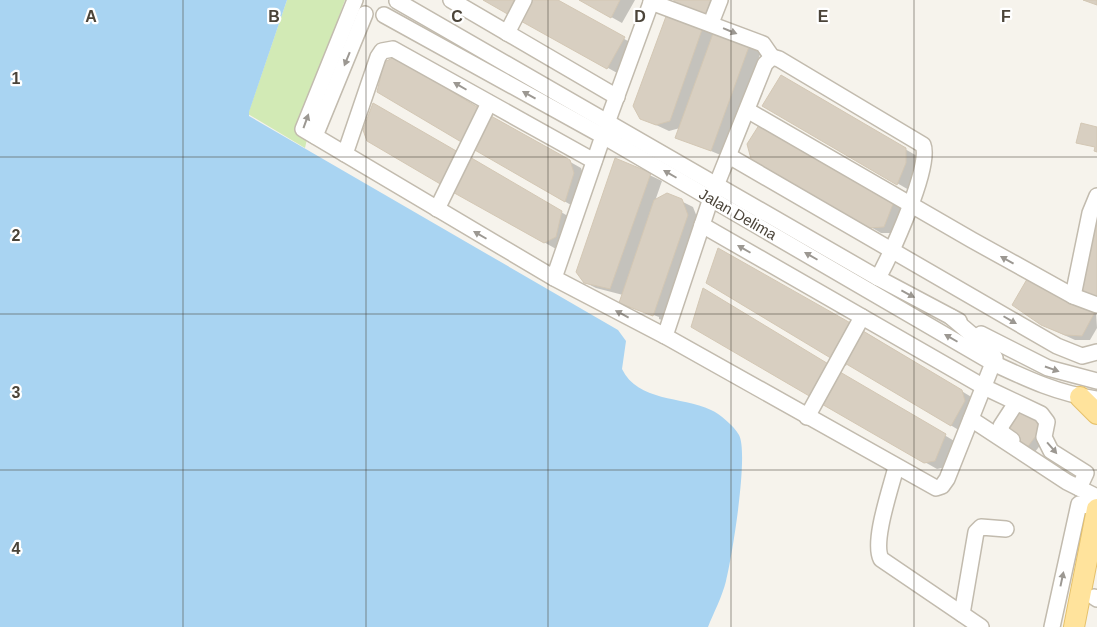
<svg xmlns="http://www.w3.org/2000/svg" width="1097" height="627" viewBox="0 0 1097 627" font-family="Arial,sans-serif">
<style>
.park{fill:#d2eab5}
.water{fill:#a9d4f2}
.shadow{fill:#0003}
.building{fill:#d8cfc1;stroke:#d3c7b4}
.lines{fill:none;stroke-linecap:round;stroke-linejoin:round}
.minor-casing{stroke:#c2bbae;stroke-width:18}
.major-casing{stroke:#e6c16a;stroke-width:22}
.minor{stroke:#fff;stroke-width:15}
.major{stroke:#ffe39c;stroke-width:20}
.oneway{fill:#9c9892}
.grid{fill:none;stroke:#4b4439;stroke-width:1;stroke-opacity:0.55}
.labels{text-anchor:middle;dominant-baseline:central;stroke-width:4.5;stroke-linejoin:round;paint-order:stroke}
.street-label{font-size:15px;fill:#4b4439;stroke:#fff}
.grid-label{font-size:16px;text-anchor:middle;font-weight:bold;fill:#4b4439;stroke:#fff;stroke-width:4.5;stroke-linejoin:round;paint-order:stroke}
</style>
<rect width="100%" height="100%" fill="#f6f3ec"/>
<!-- park -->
<path class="park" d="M287 0H345L327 50 305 148 248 114Z"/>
<!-- water -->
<path class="water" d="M0 0H287L249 112V116L618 330 626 341 622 369C638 402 681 396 711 410 720 414 734 426 739 435 749 454 732 557 726 581 722 597 714 612 708 627H0Z"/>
<!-- shadow -->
<g class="shadow">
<path d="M485 0H555L635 45 619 74Z"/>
<path d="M581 0H635L622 23Z"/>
<path d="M704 25 762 49 723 156 677 137 680 128 669 131 641 118Z"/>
<path d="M406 65 492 118 581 168 585 180 576 208 474 148Z"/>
<path d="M781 77 917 156 916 170 909 190 764 106Z"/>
<path d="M468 158 573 219 556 249 451 189Z"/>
<path d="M752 158 906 207 895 233H881Z"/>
<path d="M616 159 662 181 655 201H681L693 207 699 222 665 321 659 319V317L630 306V308L620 302 623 295 596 288 584 282Z"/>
<path d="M719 250 865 332 973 398 962 432 847 363 846 366 835 359Z"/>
<path d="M1096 312 1097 328 1090 340H1075L1051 329Z"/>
<path d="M840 373 956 442 946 467 937 469 821 403Z"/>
<path d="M1029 415 1051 431 1035 452 1027 448Z"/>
</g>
<!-- building -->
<g class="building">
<path d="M483 0H520L511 16Z"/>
<path d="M531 0H558L625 37 607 69 519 20Z"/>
<path d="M579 0H620L611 18Z"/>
<path d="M674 0H711L705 16 672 6Z"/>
<path d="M1083 0H1097V5Z"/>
<path d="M668 11 704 24 670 121 656 125 640 119 633 106Z"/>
<path d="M715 28 751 41 711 151 675 138Z"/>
<path d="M395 57 482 110 463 143 377 92 384 62Z"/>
<path d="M781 75 906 148V163L897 185 762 106Z"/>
<path d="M373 103 458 152 442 185 367 141 363 130Z"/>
<path d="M491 116 570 160 574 173 565 202 473 149Z"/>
<path d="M761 122 895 199 884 227 868 228 751 159 747 144Z"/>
<path d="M1081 123 1097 127V152L1094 151 1095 147 1076 143Z"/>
<path d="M468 156 562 211 556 237 544 243 449 190Z"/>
<path d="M615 158 651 173 610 289 584 283 576 272Z"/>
<path d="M667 193 682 199 688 215 653 316 619 303 654 200Z"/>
<path d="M1097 202V301L1078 297Z"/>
<path d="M718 248 854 325 834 360 706 283Z"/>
<path d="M1030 274 1096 310 1082 336 1065 335 1041 325 1012 305Z"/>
<path d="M703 288 830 365 811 397 691 327Z"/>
<path d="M863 331 962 390 965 401 951 426 843 362Z"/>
<path d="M840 372 946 434 935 461 924 463 820 403Z"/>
<path d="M1021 408 1044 425 1026 449 1000 429Z"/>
</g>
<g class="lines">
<!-- minor casing -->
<g class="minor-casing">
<g id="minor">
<path d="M355 0 303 129 554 278 665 336 936 488 942 486 947 479 995 358 990 350 951 317"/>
<path d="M451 0 617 97"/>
<path d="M397 1 878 278 959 321"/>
<path d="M651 2 763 44 772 57"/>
<path d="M384 15 603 136 993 363C1027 379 1059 394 1097 399"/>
<path d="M711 23 720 0"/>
<path d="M507 33 524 0"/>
<path d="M747 110 972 240 1073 296 1097 305"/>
<path d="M607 123 652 0"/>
<path d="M315 136 365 14"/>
<path d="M345 154 378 57 382 51 393 49 594 161"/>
<path d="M729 156 1057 346 1082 356 1097 352"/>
<path d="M716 186 765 64 772 57 779 59 923 145C932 166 890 256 878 278"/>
<path d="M437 209 489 103"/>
<path d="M702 225 984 387 1041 414 1047 422 1044 437 1051 451 1086 473 1079 488"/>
<path d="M554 278 603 136"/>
<path d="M1073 296 1090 213 1097 196"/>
<path d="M981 334 1048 368 1097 381"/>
<path d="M665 336 711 198"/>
<path d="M807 417 862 317"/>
<path d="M971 419 1067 482 1097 497"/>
<path d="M1012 440 1002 433 1001 426 1016 403"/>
<path d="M896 467C891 488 872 541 881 559L981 627"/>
<path d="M1094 597 1097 599"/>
<path d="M962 614 976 532 981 527 1006 529"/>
<path d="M1052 627 1079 504 1097 508"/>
</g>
</g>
<!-- major casing -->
<g class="major-casing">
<g id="major">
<path d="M1080 397 1097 414"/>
<path d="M1074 627 1097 509"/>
</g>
</g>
<!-- minor -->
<use href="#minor" class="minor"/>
<!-- major -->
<use href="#major" class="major"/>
</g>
<!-- one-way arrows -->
<defs><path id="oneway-solid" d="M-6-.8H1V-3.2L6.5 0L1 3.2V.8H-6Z" transform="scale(1.25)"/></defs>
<g class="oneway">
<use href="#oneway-solid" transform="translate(730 31) rotate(22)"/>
<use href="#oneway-solid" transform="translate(347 59) rotate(112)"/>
<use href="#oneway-solid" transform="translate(460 86) rotate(-150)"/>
<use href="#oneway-solid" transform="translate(529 95) rotate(-151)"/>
<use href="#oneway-solid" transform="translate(306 121) rotate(-70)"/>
<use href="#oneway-solid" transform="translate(670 174) rotate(-150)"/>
<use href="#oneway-solid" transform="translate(480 235) rotate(-150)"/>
<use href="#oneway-solid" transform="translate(744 249) rotate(-150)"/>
<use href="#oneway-solid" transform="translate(811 256) rotate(-150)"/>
<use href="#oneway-solid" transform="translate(1007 260) rotate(-151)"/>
<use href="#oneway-solid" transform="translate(908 294) rotate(28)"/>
<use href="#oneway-solid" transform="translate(622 314) rotate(-152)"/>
<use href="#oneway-solid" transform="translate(1010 320) rotate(30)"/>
<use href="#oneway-solid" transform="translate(951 338) rotate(-150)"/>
<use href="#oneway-solid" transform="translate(1052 369) rotate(19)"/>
<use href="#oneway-solid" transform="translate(1052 448) rotate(49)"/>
<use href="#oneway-solid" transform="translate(1062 579) rotate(-78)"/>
</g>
<!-- grid -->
<path class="grid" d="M183 0V627M366 0V627M548 0V627M731 0V627M914 0V627M0 157H1097M0 314H1097M0 470H1097"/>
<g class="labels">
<!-- street labels -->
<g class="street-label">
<text transform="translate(738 214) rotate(30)">Jalan Delima</text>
</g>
</g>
<g class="grid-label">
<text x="91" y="22">A</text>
<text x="274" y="22">B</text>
<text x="457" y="22">C</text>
<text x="640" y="22">D</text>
<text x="823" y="22">E</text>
<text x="1006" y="22">F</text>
<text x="16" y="84">1</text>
<text x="16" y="241">2</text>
<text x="16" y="398">3</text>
<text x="16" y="554">4</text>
</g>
</svg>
